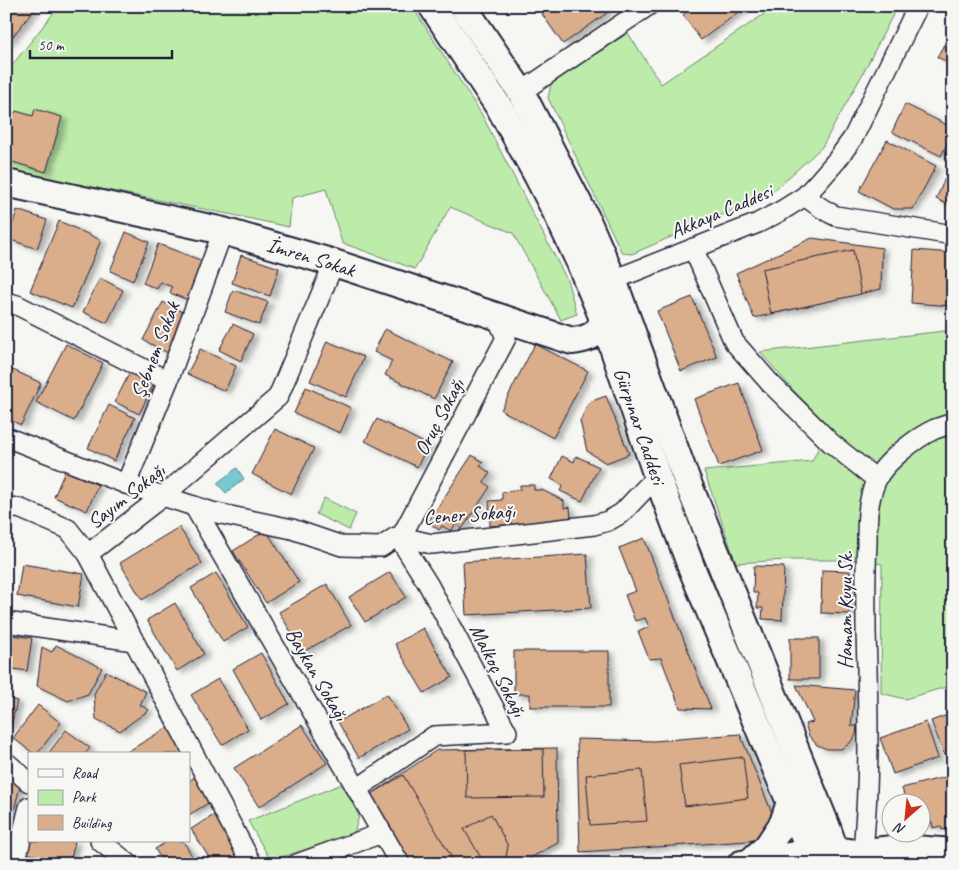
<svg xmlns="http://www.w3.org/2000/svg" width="959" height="870" viewBox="0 0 959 870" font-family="Caveat,sans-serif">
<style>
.green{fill:#bcebaa;stroke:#6f8672}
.water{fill:#78c9cf;stroke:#568694}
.building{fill:#daad8b;stroke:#22223b;filter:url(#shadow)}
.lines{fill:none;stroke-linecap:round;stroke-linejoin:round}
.street-casing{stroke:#22223b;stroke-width:22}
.secondary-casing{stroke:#22223b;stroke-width:30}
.street{stroke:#f6f6f2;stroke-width:19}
.secondary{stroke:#f6f6f2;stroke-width:26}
.labels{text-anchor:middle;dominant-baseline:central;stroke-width:4;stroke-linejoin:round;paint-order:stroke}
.street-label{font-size:21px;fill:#22223b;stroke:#f6f6f2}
</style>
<defs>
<filter id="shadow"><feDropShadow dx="5.5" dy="3" stdDeviation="2.5" flood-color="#0004"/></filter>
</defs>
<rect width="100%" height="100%" fill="#f6f6f2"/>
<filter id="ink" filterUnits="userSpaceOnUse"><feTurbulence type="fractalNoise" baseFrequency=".02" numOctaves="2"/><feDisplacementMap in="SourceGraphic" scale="10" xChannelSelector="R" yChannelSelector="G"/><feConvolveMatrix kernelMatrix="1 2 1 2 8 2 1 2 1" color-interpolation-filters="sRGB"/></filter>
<g filter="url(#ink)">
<!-- green -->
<g class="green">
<path d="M59 6H412L482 115 567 280 577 314 561 320 513 233 450 207 415 269 342 243 326 189 292 198 289 227 233 215 6 170V73Z"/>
<path d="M776 6H890L896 9 861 77 822 147 768 196 705 222 632 254 622 253 548 98 551 84 628 33 661 84Z"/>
<path d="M953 330V685L905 699 881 693 882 564 855 560H787L736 563 704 471 812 461 819 447 832 429 793 390 760 352Z"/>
<path d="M324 498 356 514 349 530 316 514Z"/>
<path d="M342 784 359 816 354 833 271 861 248 821Z"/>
</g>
<!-- water -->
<path class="water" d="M237 468 244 479 226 493 217 483Z"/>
<!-- building -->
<g class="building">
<path d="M6 6H37L6 45Z"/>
<path d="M553 6H602L607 13 563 44 542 14Z"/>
<path d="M694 6H747L701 40 683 15Z"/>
<path d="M947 39 953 42V65L937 57Z"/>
<path d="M905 104 953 128V132L941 156 892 132Z"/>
<path d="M35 109 62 117 46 172 6 160V126L16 111 33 116Z"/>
<path d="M887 140 936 166 913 209H893L859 191Z"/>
<path d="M953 160V207L936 199Z"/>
<path d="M17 210 47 220 37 249 8 239Z"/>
<path d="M59 221 101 240 72 308 30 291Z"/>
<path d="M126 232 149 242 133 281 110 271Z"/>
<path d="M812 238 882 248 881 289 754 318 736 273Z"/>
<path d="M158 244 203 261 188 300 170 293 172 287 160 282 157 289 143 283Z"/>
<path d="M853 250 861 294 771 314 762 269Z"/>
<path d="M914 250 953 253V306L911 303Z"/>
<path d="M241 255 279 268 270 296 232 283Z"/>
<path d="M100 278 123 290 107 323 83 312Z"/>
<path d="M233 290 268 302 259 325 225 312Z"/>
<path d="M692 297 717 357 681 371 657 311Z"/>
<path d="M163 302 186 314 168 353 143 340Z"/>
<path d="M233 324 253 334 241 361 219 350Z"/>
<path d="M385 329 453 362 434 399 385 375 392 361 374 352Z"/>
<path d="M327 341 364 357 346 397 310 381Z"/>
<path d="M66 344 103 363 74 421 36 402Z"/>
<path d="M535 344 588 371 553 438 501 410Z"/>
<path d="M200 349 236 366 225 391 187 374Z"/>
<path d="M13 370 41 383 21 425 6 418V384Z"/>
<path d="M131 370 155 382 139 414 115 402Z"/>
<path d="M739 383 763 450 719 466 694 399Z"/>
<path d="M306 387 351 408 340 433 294 413Z"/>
<path d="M606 396 629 454 606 463 587 451 580 421 589 402Z"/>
<path d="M109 405 135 418 114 461 88 448Z"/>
<path d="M377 419 428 445 417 467 365 441Z"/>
<path d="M275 429 314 448 291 494 252 474Z"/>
<path d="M472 455 483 462 480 466 490 473 484 482 490 487 462 529 456 524 451 531 442 526 439 530 428 522Z"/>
<path d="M562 456 574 462 576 456 599 467 582 501 560 491 563 485 551 479Z"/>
<path d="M65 471 98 485 87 511 54 497Z"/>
<path d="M520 485H534V490H542L564 501V508L570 507 571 520 490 526 489 501 502 500V492L520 490Z"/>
<path d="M179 527 202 563 142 600 120 563Z"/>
<path d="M266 530 299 582 266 603 233 551Z"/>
<path d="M644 538 711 709 680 708 661 658 649 659 638 631 649 627 645 618 635 621 625 595 636 591 619 548Z"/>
<path d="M587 554 591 608 466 615 463 562Z"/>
<path d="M22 564 84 574 78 607 17 596Z"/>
<path d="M754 566 784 567 782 620 762 619 763 608H757L758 593H753Z"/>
<path d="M822 570 850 571 849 614 821 613Z"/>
<path d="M390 572 406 597 365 622 349 597Z"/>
<path d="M216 573 248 627 223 642 191 588Z"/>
<path d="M327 584 351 625 303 652 279 612Z"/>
<path d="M175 603 204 654 177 671 147 620Z"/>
<path d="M423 628 452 677 424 693 395 644Z"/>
<path d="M12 635 32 638 27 671 7 668Z"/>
<rect x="790" y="638" width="29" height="41"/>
<path d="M56 645 102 668 88 694 68 701 37 686 42 647 52 652Z"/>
<path d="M514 651H609V707H530V694H514Z"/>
<path d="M261 653 289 704 261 720 233 669Z"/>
<path d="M106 671 146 692 140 705 149 710 120 731 96 719 94 694Z"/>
<path d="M218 679 248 729 222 745 191 695Z"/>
<path d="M796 685 855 690 851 726H857L856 735 849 744 841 749H827L817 745 809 736 805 724 813 722Z"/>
<path d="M387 694 408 729 359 758 338 722Z"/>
<path d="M6 698 17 701 11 727 6 726Z"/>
<path d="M38 705 61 723 37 754H34L13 738Z"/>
<path d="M953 713V753L945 756 931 721Z"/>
<path d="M926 722 938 758 893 774 880 738Z"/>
<path d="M302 725 327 763 259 807 234 768Z"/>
<path d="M168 727 184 754H127V752Z"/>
<path d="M66 730 90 748 85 754H48Z"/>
<path d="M740 734 776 823 764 838 748 841 580 852 577 739 654 741Z"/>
<path d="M557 748 558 843 519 864H406L367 797 437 750Z"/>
<path d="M543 749 544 797 467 798 466 750Z"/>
<path d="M743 757 748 798 685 806 679 765Z"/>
<path d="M642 770 647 821 590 825 586 775Z"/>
<path d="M403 775 452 858 441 864H406L367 797Z"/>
<path d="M953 775V827L942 830 941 826 933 828 932 822 922 825V802H906L902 788Z"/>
<path d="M195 777 210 802 189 815V781Z"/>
<path d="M6 779 21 783 10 825 6 824Z"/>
<path d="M491 814 508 846 506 857 500 864H490L483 861 464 829Z"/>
<path d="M214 815 243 862 240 864H213L191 829Z"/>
<path d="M29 841H75L70 864 26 853Z"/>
<path d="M168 841H183L197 864H164L155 849Z"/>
</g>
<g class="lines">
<!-- street casing -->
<g class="street-casing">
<g id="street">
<path d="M521 92 648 6"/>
<path d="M805 196C815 204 824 211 836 216L953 235"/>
<path d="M693 248 734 342 770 383 831 443 876 479"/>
<path d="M605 270 613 280 758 223 781 211 805 196 817 183 837 160 853 138 918 6"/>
<path d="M6 302 17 305 168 381"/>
<path d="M6 437 126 484 212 512 292 529 342 546 381 547 396 537H401L432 544 594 525 608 521 622 513 657 476"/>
<path d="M126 484 168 381 223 231"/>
<path d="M6 506 21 509 68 529 88 554"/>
<path d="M194 506 400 864"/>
<path d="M401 537 506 338 497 317"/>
<path d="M6 622 134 641"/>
<path d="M6 762 29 782"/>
<path d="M357 789 434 736 507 732 428 584 404 546 401 537"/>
<path d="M864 839C870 770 868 700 866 631 866 602 865 573 867 544 867 522 867 501 876 481 883 463 917 437 935 429 941 427 947 425 953 423"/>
<path d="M100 841 129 864"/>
<path d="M15 864 29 807"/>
<path d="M252 864 88 554 163 496 278 397 334 263"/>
<path d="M297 864 382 833"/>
</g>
</g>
<!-- secondary casing -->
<g class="secondary-casing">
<g id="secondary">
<path d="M432 6 501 110 537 175 559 218 579 261 604 321 657 476 692 569 805 838 813 864"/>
<path d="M463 6 521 92 586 218 613 280 682 468 828 830 839 864"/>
<path d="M6 183 223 231 334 263 572 341C596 339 602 329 607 307"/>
<path d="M750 862 767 847 783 823 790 802"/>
<path d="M741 864 795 855 822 849 856 853 902 848 953 852"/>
</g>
</g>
<!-- street -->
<use href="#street" class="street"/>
<!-- secondary -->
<use href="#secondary" class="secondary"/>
</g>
</g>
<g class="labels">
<!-- street labels -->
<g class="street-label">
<text transform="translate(721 211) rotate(-23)">Akkaya Caddesi</text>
<text transform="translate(311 257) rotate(17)">İmren Sokak</text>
<text transform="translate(155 350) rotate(-69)">Şebnem Sokak</text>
<text transform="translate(439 417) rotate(-62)">Oruç Sokağı</text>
<text transform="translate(640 426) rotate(71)">Gürpınar Caddesi</text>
<text transform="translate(126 496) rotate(-38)">Sayım Sokağı</text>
<text transform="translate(469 514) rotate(-4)">Cener Sokağı</text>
<text transform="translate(845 610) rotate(-90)">Hamam Kuyu Sk.</text>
<text transform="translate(498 670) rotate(63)">Malkoç Sokağı</text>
<text transform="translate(317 674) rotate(60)">Baykan Sokağı</text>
</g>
</g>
<!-- margin -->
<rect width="959" height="870" fill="none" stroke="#f6f6f2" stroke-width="25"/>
<rect x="12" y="12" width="934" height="845" fill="none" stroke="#22223b" stroke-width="2" filter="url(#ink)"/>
<!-- legend -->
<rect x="28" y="752" width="162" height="90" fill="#f6f6f2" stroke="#a1a1a9"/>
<rect x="38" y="769" width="25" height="8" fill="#f6f6f2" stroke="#a1a1a9"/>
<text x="72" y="778" font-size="15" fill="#22223b">Road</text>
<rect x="38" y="790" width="25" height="15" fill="#bcebaa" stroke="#a1a1a9"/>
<text x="72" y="802" font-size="15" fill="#22223b">Park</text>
<rect x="38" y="815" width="25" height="15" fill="#daad8b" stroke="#a1a1a9"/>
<text x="72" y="828" font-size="15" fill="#22223b">Building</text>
<!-- north arrow -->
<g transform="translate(906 818) rotate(207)"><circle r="24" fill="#f6f6f2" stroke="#a1a1a9"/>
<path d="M0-4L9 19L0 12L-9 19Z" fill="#c8321e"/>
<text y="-8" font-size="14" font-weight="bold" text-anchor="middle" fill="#22223b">N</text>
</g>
<!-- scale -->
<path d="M30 50v8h142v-8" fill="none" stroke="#22223b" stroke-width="2.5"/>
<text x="38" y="50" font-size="15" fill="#22223b" stroke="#f6f6f2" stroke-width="4" paint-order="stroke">50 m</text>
</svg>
